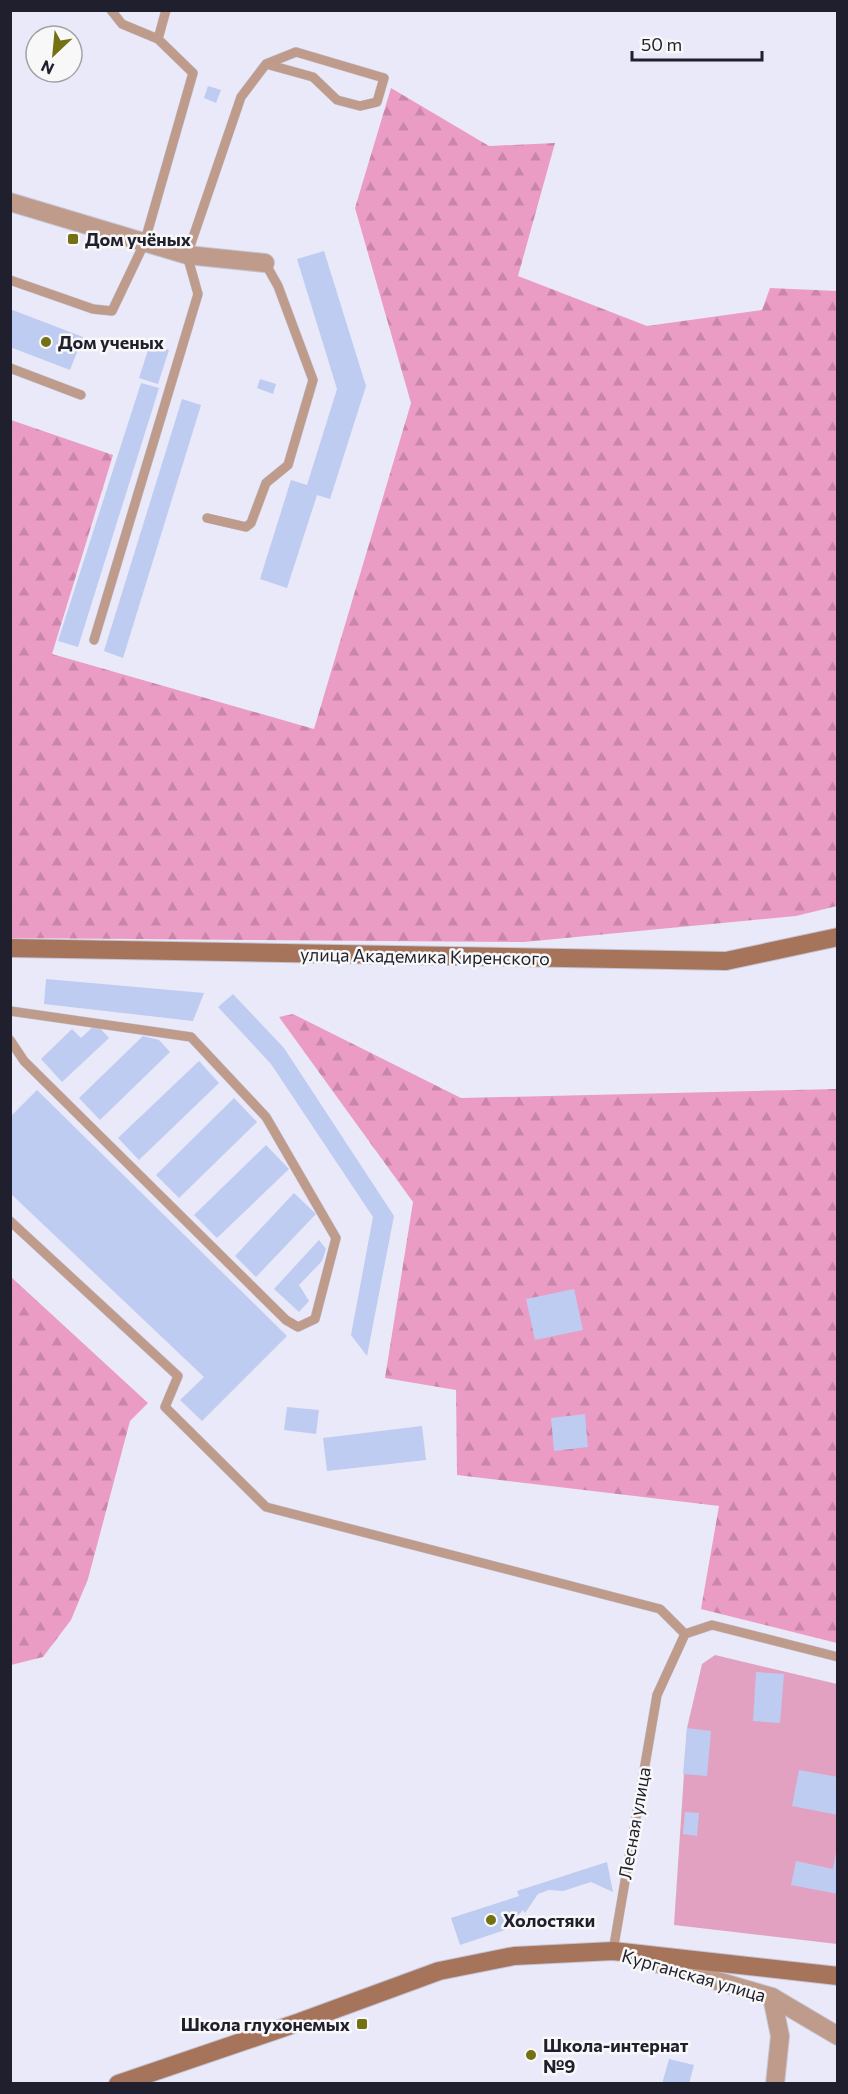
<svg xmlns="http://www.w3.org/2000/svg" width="848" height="2094" viewBox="0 0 848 2094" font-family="Commissioner,sans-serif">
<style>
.forest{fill:url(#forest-firs)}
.green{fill:#e3a1c2}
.building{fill:#bdccf0}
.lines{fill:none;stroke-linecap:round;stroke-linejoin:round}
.lane-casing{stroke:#c6c5d4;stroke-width:10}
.street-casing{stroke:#c6c5d4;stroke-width:20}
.secondary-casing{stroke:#c6c5d4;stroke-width:20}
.lane{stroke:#be9b8a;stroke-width:9}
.street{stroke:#be9b8a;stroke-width:18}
.secondary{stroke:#a6745b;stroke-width:18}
.poi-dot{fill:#737113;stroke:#f8f8f8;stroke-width:2}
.labels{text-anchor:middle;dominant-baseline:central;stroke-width:5;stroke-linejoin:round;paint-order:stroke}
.poi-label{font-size:18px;font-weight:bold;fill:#201f2d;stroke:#f8f8f8;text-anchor:start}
.street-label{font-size:18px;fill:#201f2d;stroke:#f8f8f8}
</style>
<defs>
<pattern id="forest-firs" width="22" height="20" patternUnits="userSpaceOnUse" patternTransform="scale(1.5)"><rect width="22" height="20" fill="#eb9cc5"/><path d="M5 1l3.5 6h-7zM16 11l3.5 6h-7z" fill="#c986aa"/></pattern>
</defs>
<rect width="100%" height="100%" fill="#eae9f9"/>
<!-- forest -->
<g class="forest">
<path d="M391 88 489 146 555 143 518 276 647 326 762 310 770 288 837 291V906L796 916 524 942 11 938V420L113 455 52 654 314 729 411 403 355 208Z"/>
<path d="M293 1014 461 1098 837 1089V1643L701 1609 719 1506 457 1475 456 1390 385 1378 413 1202 279 1017Z"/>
<path d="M10 1276 148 1403 130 1421 88 1579 71 1620 43 1657 11 1665Z"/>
</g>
<!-- green -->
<path class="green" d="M715 1655 837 1684V1944L674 1925 687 1728 702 1664Z"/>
<!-- building -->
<g class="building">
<path d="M208 86 221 90 216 103 204 98Z"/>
<path d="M324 251 366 386 330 499 317 495 287 588 260 579 291 480 307 485 337 389 297 259Z"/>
<path d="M10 309 83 337 70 370 10 347Z"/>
<path d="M150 344 169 350 158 384 139 378Z"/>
<path d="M260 379 276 384 273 394 257 388Z"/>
<path d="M141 383 159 388 78 647 58 641Z"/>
<path d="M182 399 201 405 123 658 104 651Z"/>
<path d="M46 979 204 993 193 1021 44 1004Z"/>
<path d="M233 994 284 1048 394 1216 367 1356 351 1335 373 1217 271 1064 218 1007Z"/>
<path d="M96 1024 109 1038 62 1082 41 1059 72 1029 81 1038Z"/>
<path d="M143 1036 159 1040 170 1052 100 1120 79 1098Z"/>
<path d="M199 1061 219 1083 139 1160 118 1138Z"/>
<path d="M37 1090 287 1336 202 1421 180 1400 204 1377 10 1193V1117Z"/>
<path d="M234 1098 257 1122 179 1198 156 1175Z"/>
<path d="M266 1145 289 1169 217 1238 194 1215Z"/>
<path d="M294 1193 316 1214 256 1277 235 1256Z"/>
<path d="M319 1240 326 1249 322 1261 299 1285 309 1301 299 1312 274 1289Z"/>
<path d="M574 1289 583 1330 535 1340 526 1299Z"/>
<path d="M287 1407 319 1410 316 1434 284 1430Z"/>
<path d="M585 1414 588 1447 554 1451 551 1418Z"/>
<path d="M422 1426 426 1460 327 1471 323 1438Z"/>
<path d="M756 1672 784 1674 780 1723 753 1721Z"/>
<path d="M687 1728 711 1731 707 1776 683 1774Z"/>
<path d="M799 1770 838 1777V1815L792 1806Z"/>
<path d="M685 1812 699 1813 697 1836 683 1834Z"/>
<path d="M836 1852 838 1894 791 1885 796 1861 833 1869Z"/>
<path d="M607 1862 613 1892 591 1882 563 1891 549 1890 538 1894 525 1913 523 1910 505 1930 460 1945 451 1918 519 1896 517 1891Z"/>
<path d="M669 2059 694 2065 689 2084H662Z"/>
</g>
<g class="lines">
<!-- lane casing -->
<g class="lane-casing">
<g id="lane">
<path d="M111 10 122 24 158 39"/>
<path d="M10 280 93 309 112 311 144 244 193 73 158 39 166 10"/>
<path d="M10 368 81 395"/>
<path d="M207 518 246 527 251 523 266 483 288 465 313 380 278 286 265 263"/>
<path d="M94 640 198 294 187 255 241 97 266 64 296 52 384 78 377 102 360 106 337 100 313 77 266 64"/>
<path d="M10 1011 191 1037 266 1117 336 1238 315 1319 298 1327 286 1320 24 1061 10 1040"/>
<path d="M10 1221 178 1376 165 1407 266 1507 660 1609 685 1634"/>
<path d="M613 1951 657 1695 685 1634 712 1625 838 1657"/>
</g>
</g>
<!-- street casing -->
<g class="street-casing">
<g id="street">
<path d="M10 202 187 255 265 263"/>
<path d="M638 1958 772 1997 838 2036"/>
<path d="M772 1997 780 2036 775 2084"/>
</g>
</g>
<!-- secondary casing -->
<g class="secondary-casing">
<g id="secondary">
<path d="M10 948 726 961 838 937"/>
<path d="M118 2084 300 2022 439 1971 514 1956 613 1951 838 1976"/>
</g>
</g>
<!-- lane -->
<use href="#lane" class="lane"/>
<!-- street -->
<use href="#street" class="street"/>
<!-- secondary -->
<use href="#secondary" class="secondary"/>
</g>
<!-- markers -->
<g class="poi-dot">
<rect x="67" y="233" width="12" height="12" rx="3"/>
<circle cx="46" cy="342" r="6"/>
<circle cx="491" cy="1920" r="6"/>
<rect x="356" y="2018" width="12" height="12" rx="3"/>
<circle cx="531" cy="2055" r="6"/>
</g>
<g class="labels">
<!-- poi labels -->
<g class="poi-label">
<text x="85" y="239">Дом учёных</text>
<text x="58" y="342">Дом ученых</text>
<text x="503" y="1920">Холостяки</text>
<text x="350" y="2024" text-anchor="end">Школа глухонемых</text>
<text x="543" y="2045">Школа-интернат<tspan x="543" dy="21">№9</tspan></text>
</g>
<!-- street labels -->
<g class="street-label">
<text transform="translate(425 956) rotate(1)">улица Академика Киренского</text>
<text transform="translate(634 1823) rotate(-80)">Лесная улица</text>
<text transform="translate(694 1975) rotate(16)">Курганская улица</text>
</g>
</g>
<!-- border -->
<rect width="848" height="2094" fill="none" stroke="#201f2d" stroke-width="24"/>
<!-- north arrow -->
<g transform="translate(54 54) rotate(206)"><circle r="28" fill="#f8f8f8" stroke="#a2a1a7" stroke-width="1.5"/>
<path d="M0-4.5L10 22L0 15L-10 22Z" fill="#737113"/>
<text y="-9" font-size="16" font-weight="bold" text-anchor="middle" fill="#201f2d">N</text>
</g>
<!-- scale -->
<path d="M632 51v9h130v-9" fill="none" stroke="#201f2d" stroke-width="3"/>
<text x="641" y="51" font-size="18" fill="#201f2d" stroke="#f8f8f8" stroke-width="4.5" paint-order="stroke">50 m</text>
</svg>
